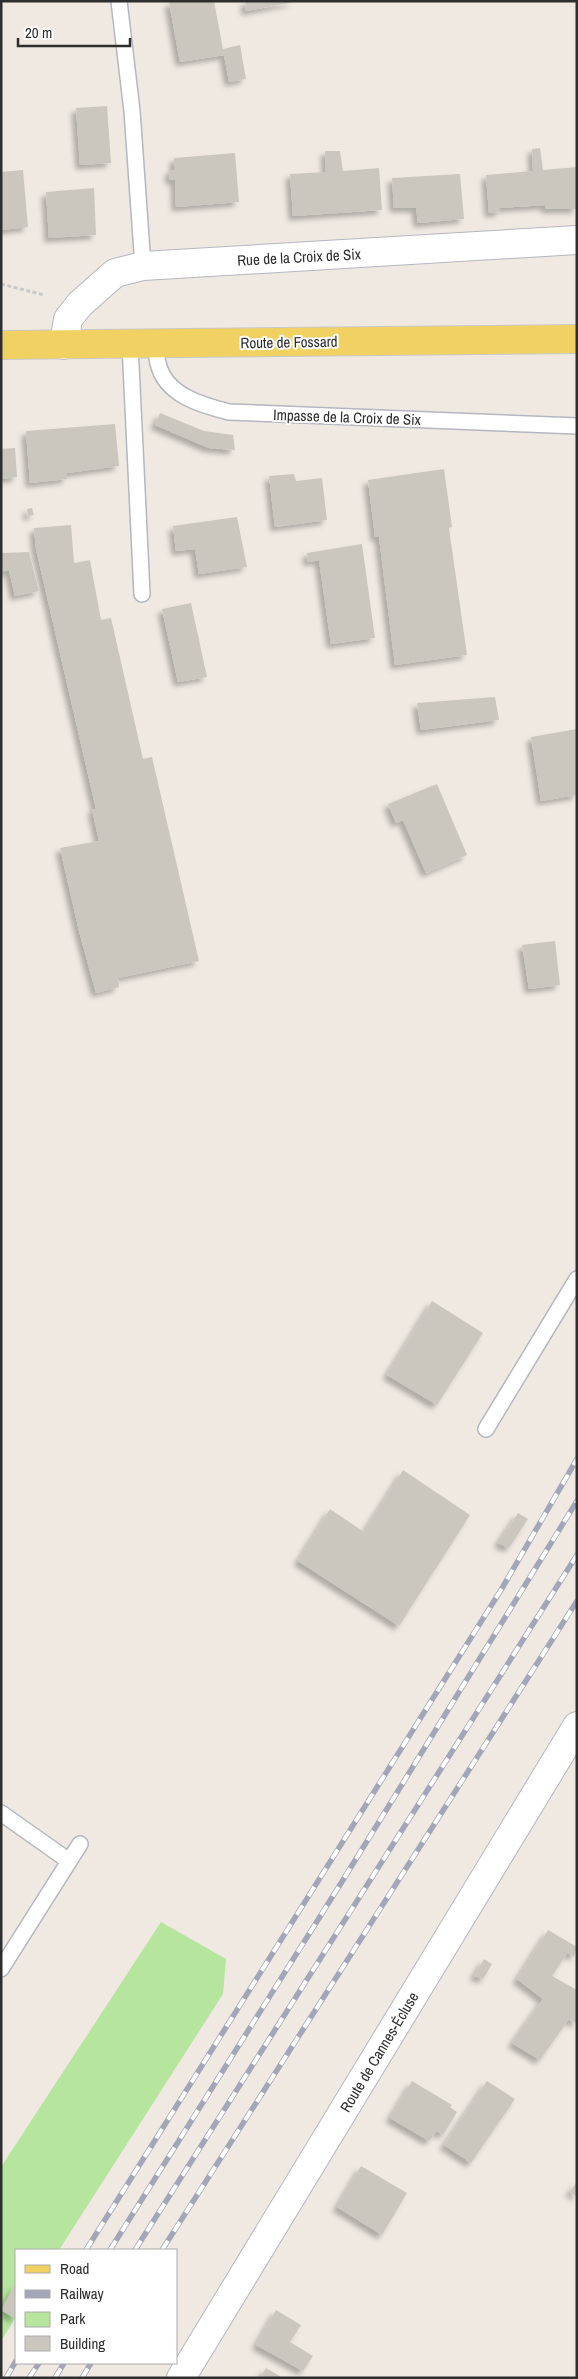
<svg xmlns="http://www.w3.org/2000/svg" width="578" height="2379" viewBox="0 0 578 2379" font-family="'Archivo Narrow',sans-serif">
<style>
.green{fill:#b6e59e}
.building{fill:#cbc7bf;filter:url(#shadow)}
.lines{fill:none;stroke-linecap:round;stroke-linejoin:round}
.lane-casing{stroke:#b4b7c1;stroke-width:18}
.street-casing{stroke:#b4b7c1;stroke-width:30}
.secondary-casing{stroke:#b4b7c1;stroke-width:30}
.primary-casing{stroke:#c9c9c9;stroke-width:30}
.path{stroke:#c9c9c9;stroke-width:3;stroke-dasharray:4 2.5;stroke-linecap:butt}
.lane{stroke:#fff;stroke-width:15}
.street{stroke:#fff;stroke-width:28}
.secondary{stroke:#fff;stroke-width:28}
.primary{stroke:#f2d163;stroke-width:28}
.rail-casing{stroke:#a3a6b8;stroke-width:5.5}
.rail{stroke:#fff;stroke-width:4;stroke-dasharray:11;stroke-linecap:butt}
.labels{text-anchor:middle;dominant-baseline:central;stroke-width:4;stroke-linejoin:round;paint-order:stroke}
.street-label{font-size:15px;fill:#2e2e2e;stroke:#fff}
</style>
<defs>
<filter id="shadow"><feDropShadow dx="-4.5" dy="4.5" stdDeviation="2.5" flood-color="#0004"/></filter>
</defs>
<rect width="100%" height="100%" fill="#efe9e1"/>
<!-- green -->
<path class="green" d="M161 1922 226 1959 223 1994 59 2250H16V2317L1 2341V2167Z"/>
<!-- building -->
<g class="building">
<path d="M214 1 223 49 240 45 246 79 229 82 224 55 180 62 169 2Z"/>
<path d="M245 1H293L294 2 246 11Z"/>
<path d="M107 106 111 163 80 165 76 108Z"/>
<path d="M540 148 543 170 577 167V209H546L545 205 500 208V212L489 213 486 175 533 171 532 149Z"/>
<path d="M325 151H340L343 171 379 168 382 210 293 216 290 174 326 172Z"/>
<path d="M235 153 239 202 176 207 175 180H170L169 170H174V158Z"/>
<path d="M23 170 28 227 1 230V172Z"/>
<path d="M460 174 464 219 418 223 416 208H394L392 178Z"/>
<path d="M94 188 96 235 49 238 46 192Z"/>
<path d="M160 413 204 431 233 435 235 450 209 448 155 425Z"/>
<path d="M115 424 119 466 67 473V479L30 483 26 431Z"/>
<path d="M15 448 17 477 1 479V449Z"/>
<path d="M444 469 452 527 449 528 467 655 395 665 379 537H375L368 480Z"/>
<path d="M294 474 296 481 322 478 327 520 275 527 269 476Z"/>
<path d="M32 508 34 515 28 516 27 509Z"/>
<path d="M237 517 247 567 199 574 195 549 176 551 173 526Z"/>
<path d="M71 525 74 563 90 560 101 620 111 618 143 759 152 757 199 961 118 978 119 987 96 993 79 931 60 848 99 841 92 809H96L36 549 34 528Z"/>
<path d="M362 544 375 638 331 644 319 560 308 562 307 553Z"/>
<path d="M29 552 39 591 15 596 9 570 1 572V553Z"/>
<path d="M191 603 207 677 178 682 162 609Z"/>
<path d="M495 697 499 720 421 730 417 703Z"/>
<path d="M577 729V795L541 801 531 737Z"/>
<path d="M437 784 467 855 426 873 403 820 396 823 388 804Z"/>
<path d="M555 941 560 985 529 989 522 945Z"/>
<path d="M432 1301 483 1333 437 1405 387 1375Z"/>
<path d="M403 1470 470 1515 399 1626 298 1561 330 1509 364 1532Z"/>
<path d="M518 1513 528 1519 509 1548 498 1543Z"/>
<path d="M548 1930 577 1947 574 1957 568 1952 552 1976 577 1990V2024L569 2019 540 2060 512 2043 543 1999 517 1979Z"/>
<path d="M484 1959 492 1964 483 1979 474 1976Z"/>
<path d="M412 2081 452 2105 450 2107 457 2112 443 2135 437 2131 429 2141 390 2118Z"/>
<path d="M487 2081 515 2099 471 2163 444 2145Z"/>
<path d="M361 2166 407 2193 382 2235 337 2207Z"/>
<path d="M577 2181V2197L570 2192Z"/>
<path d="M16 2283V2319L1 2310Z"/>
<path d="M276 2310 301 2325 290 2342 313 2356 303 2371 256 2345Z"/>
<path d="M266 2368 283 2378H260Z"/>
</g>
<g class="lines">
<!-- lane casing -->
<g class="lane-casing">
<g id="lane">
<path d="M119 1 132 111 143 266"/>
<path d="M157 343C157 349 156 357 158 363 165 395 201 405 229 412L577 426"/>
<path d="M130 344 142 594"/>
<path d="M486 1429 577 1279"/>
<path d="M1 1813 69 1861"/>
<path d="M1 1969 80 1844"/>
</g>
</g>
<!-- street casing -->
<g class="street-casing">
<path id="street" d="M64 345 68 319 80 304 115 273 143 266 577 240"/>
</g>
<!-- secondary casing -->
<g class="secondary-casing">
<path id="secondary" d="M181 2378 577 1726"/>
</g>
<!-- primary casing -->
<g class="primary-casing">
<path id="primary" d="M1 345 577 339"/>
</g>
<!-- path -->
<path class="path" d="M1 284 44 295"/>
<!-- lane -->
<use href="#lane" class="lane"/>
<!-- street -->
<use href="#street" class="street"/>
<!-- secondary -->
<use href="#secondary" class="secondary"/>
<!-- primary -->
<use href="#primary" class="primary"/>
<!-- rail casing -->
<g class="rail-casing">
<g id="rail">
<path d="M86 2250 501 1590 577 1459"/>
<path d="M110 2250 343 1880 577 1501"/>
<path d="M135 2250 577 1555"/>
<path d="M162 2250 577 1601"/>
<path d="M6 2378 16 2361"/>
<path d="M29 2378 39 2363"/>
<path d="M55 2378 64 2363"/>
<path d="M82 2378 91 2363"/>
</g>
</g>
<!-- rail -->
<use href="#rail" class="rail"/>
</g>
<g class="labels">
<!-- street labels -->
<g class="street-label">
<text transform="translate(299 257) rotate(-3)">Rue de la Croix de Six</text>
<text transform="translate(289 342) rotate(-1)">Route de Fossard</text>
<text transform="translate(347 417) rotate(2)">Impasse de la Croix de Six</text>
<text transform="translate(379 2052) rotate(-59)">Route de Cannes-Écluse</text>
</g>
</g>
<!-- border -->
<rect width="578" height="2379" fill="none" stroke="#2e2e2e" stroke-width="5"/>
<!-- legend -->
<rect x="15" y="2249" width="162" height="115" fill="#ffffff" stroke="#ababab"/>
<rect x="25" y="2265" width="25" height="8" fill="#f2d163" stroke="#ababab"/>
<text x="60" y="2274" font-size="15" fill="#2e2e2e">Road</text>
<rect x="25" y="2290" width="25" height="8" fill="#a3a6b8" stroke="#ababab"/>
<text x="60" y="2299" font-size="15" fill="#2e2e2e">Railway</text>
<rect x="25" y="2312" width="25" height="15" fill="#b6e59e" stroke="#ababab"/>
<text x="60" y="2324" font-size="15" fill="#2e2e2e">Park</text>
<rect x="25" y="2336" width="25" height="15" fill="#cbc7bf" stroke="#ababab"/>
<text x="60" y="2349" font-size="15" fill="#2e2e2e">Building</text>
<!-- scale -->
<path d="M18 38v8h112v-8" fill="none" stroke="#2e2e2e" stroke-width="2.5"/>
<text x="25" y="38" font-size="15" fill="#2e2e2e" stroke="#ffffff" stroke-width="4" paint-order="stroke">20 m</text>
</svg>
